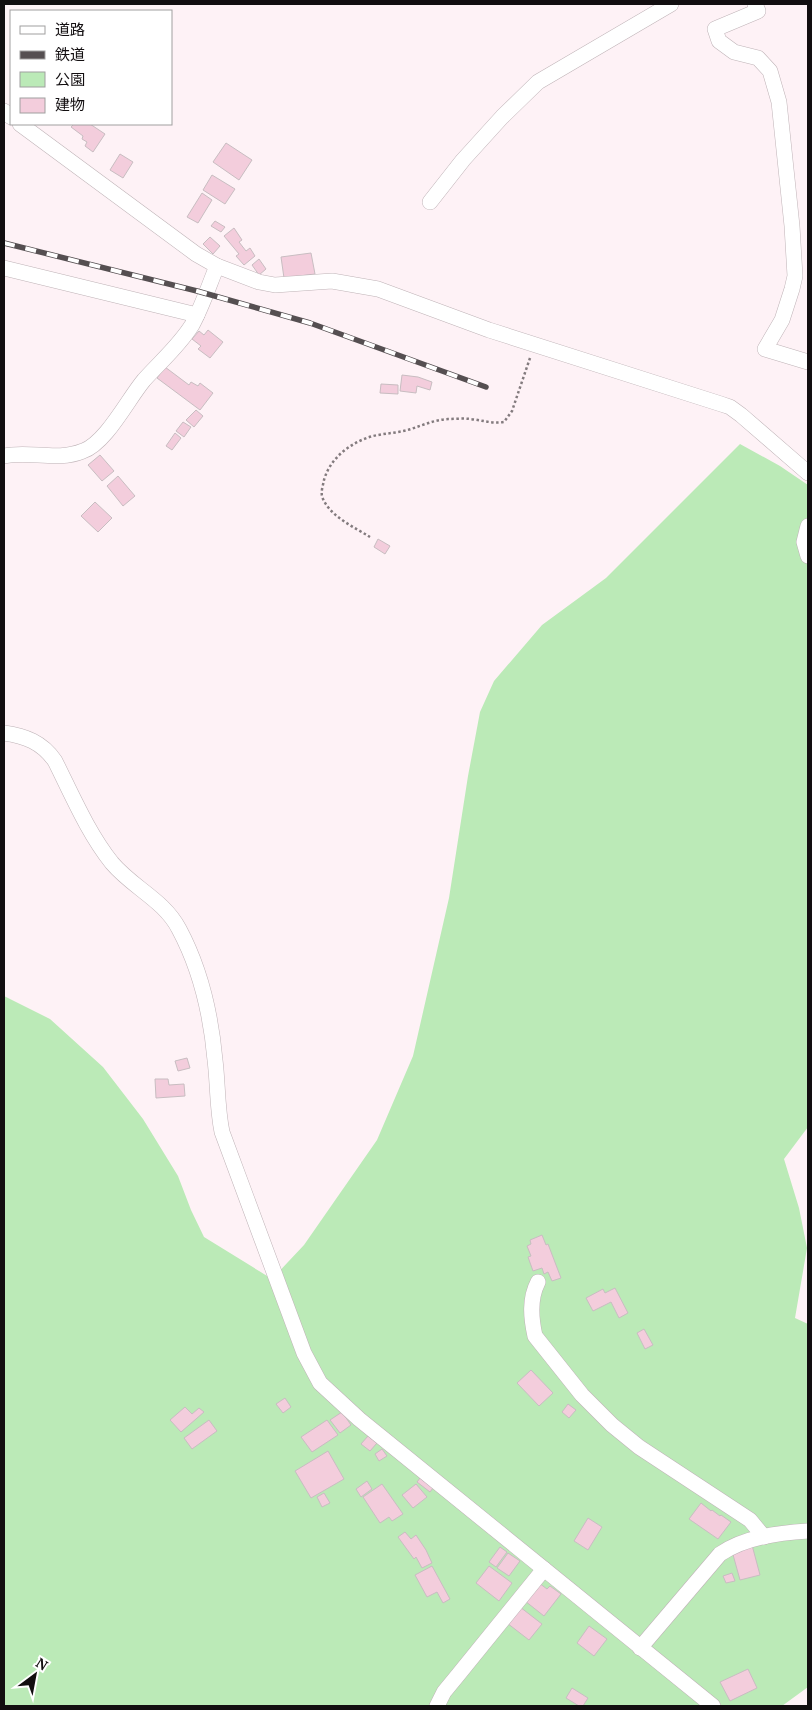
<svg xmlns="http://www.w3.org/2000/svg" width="812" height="1710" viewBox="0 0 812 1710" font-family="'PT Serif','Noto Sans JP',serif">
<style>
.green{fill:#bbeab7}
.building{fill:#f3cddc;stroke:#c8bdc1}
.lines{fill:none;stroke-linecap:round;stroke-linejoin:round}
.minor-casing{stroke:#bfb3b7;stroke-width:16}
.path{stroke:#837b7e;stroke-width:2.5;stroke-dasharray:2.5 2.5;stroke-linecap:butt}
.minor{stroke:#fff;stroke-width:15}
.rail-casing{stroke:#554f51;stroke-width:5.5}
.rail{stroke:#fff;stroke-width:4;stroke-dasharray:11;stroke-linecap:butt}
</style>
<rect width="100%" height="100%" fill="#fef2f6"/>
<!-- green -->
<path class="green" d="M740 444 780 466 808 485V1127L784 1159 799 1208 807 1248 795 1318 808 1324V1687L782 1706H4V996L50 1019 103 1067 143 1119 178 1176 191 1210 204 1237 272 1279 304 1245 377 1140 413 1056 449 898 468 776 480 712 494 681 542 625 606 578Z"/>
<!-- building -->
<g class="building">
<path d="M74 124H90L105 134 93 152 85 146 87 142 82 139 83 136 71 127Z"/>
<path d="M226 143 252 160 239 180 213 162Z"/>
<path d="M120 154 133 162 123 178 110 170Z"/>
<path d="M212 175 235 189 225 204 203 190Z"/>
<path d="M202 193 212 200 198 223 187 217Z"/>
<path d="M215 221 225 227 221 232 211 226Z"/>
<path d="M234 228 242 240 239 242 246 251 250 248 255 256 244 265 236 256 239 254 224 236Z"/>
<path d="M210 237 220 246 213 254 203 244Z"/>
<path d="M311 253 315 274 284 278 281 257Z"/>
<path d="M259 259 266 269 259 275 252 265Z"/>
<path d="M208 330 223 342 210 358 198 349 201 346 192 339 199 331 204 335Z"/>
<path d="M165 367 189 385 191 382 198 386 200 383 213 393 200 410 157 378Z"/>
<path d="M402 375 418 377 432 382 430 390 417 386 416 393 400 391Z"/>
<path d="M381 384 398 385V394L380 393Z"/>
<path d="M196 410 203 416 194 427 186 420Z"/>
<path d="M183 422 191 427 184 437 176 431Z"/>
<path d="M175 433 181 438 172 450 166 446Z"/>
<path d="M100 455 114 471 102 481 88 465Z"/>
<path d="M118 476 135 496 123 506 107 486Z"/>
<path d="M95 502 112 518 98 532 81 516Z"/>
<path d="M378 539 390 546 385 554 374 547Z"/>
<path d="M187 1058 190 1068 178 1071 175 1061Z"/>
<path d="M155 1079H168L169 1085 184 1084 185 1096 156 1098Z"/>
<path d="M542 1235 546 1245 548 1244 561 1278 552 1281 548 1272 544 1274 542 1268 533 1271 528 1257 531 1256 527 1246 531 1244 530 1240Z"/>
<path d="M615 1288 628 1313 619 1318 611 1302 593 1311 586 1298 603 1289 605 1293Z"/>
<path d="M644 1329 653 1345 645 1349 637 1333Z"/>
<path d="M531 1370 553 1393 539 1406 517 1383Z"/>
<path d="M285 1398 291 1407 283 1413 276 1404Z"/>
<path d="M568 1404 576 1410 569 1418 562 1412Z"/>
<path d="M185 1407 192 1414 199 1408 204 1412 181 1432 170 1420Z"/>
<path d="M342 1412 351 1425 340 1433 330 1420Z"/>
<path d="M209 1420 217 1431 192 1449 184 1438Z"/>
<path d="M327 1420 338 1435 312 1452 301 1437Z"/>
<path d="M368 1436 377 1443 370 1451 361 1444Z"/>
<path d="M382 1449 387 1456 379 1461 375 1454Z"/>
<path d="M328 1451 344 1479 311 1498 295 1471Z"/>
<path d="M420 1478 433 1488 430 1492 417 1482Z"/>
<path d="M367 1481 372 1489 361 1497 356 1489Z"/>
<path d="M382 1484 403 1514 392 1521 389 1517 380 1523 363 1497Z"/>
<path d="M416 1484 427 1497 413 1508 402 1495Z"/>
<path d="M324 1493 330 1503 322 1507 317 1497Z"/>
<path d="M701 1503 711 1511 712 1510 720 1516 721 1515 731 1522 718 1539 689 1519Z"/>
<path d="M588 1518 602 1527 588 1550 574 1541Z"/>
<path d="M405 1532 411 1539 416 1535 426 1550 432 1563 422 1568 416 1557 414 1559 398 1537Z"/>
<path d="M752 1545 760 1575 740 1580 732 1551Z"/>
<path d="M500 1547 507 1552 496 1567 489 1562Z"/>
<path d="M508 1553 520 1561 509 1576 497 1568Z"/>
<path d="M432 1566 450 1599 443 1603 437 1592 427 1597 415 1575Z"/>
<path d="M489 1566 512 1583 499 1601 476 1583Z"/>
<path d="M732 1573 735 1581 726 1583 723 1576Z"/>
<path d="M539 1583 547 1589 550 1586 561 1594 544 1616 525 1601Z"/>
<path d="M520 1607 542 1624 529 1640 507 1623Z"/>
<path d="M589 1626 607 1639 594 1656 577 1643Z"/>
<path d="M748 1669 757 1688 730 1701 720 1682Z"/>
<path d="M572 1688 588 1698 583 1706H579L566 1698Z"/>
</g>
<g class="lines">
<!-- minor casing -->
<g class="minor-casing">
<g id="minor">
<path d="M755 4 758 11 715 29 719 41 734 52 758 58 770 71 779 102 792 226 795 276 792 289 782 320 765 349 808 362"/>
<path d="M4 111 11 117"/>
<path d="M20 124 196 254 217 266 259 282 275 285 332 281 378 289 489 330 721 404 730 407 741 415 808 473"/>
<path d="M430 202 463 160 502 117 538 82 671 4"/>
<path d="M4 268 197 315"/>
<path d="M4 456C30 450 56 462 83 451 106 443 128 399 144 380 160 362 179 346 192 325 202 307 209 285 217 266"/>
<path d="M808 526 804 542 808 556"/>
<path d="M4 733C25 736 42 742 55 761 72 795 88 833 112 863 133 888 164 900 179 929 201 970 211 1015 215 1060 218 1084 217 1108 222 1132L304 1353 320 1383 359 1419 713 1706"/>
<path d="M538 1282C529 1299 531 1318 535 1336L582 1395 612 1425 639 1447 750 1520 764 1537"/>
<path d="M640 1648 720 1554C745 1537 778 1533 808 1531"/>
<path d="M437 1706 444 1692 458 1675 544 1569"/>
</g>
</g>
<!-- path -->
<path class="path" d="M370 537C354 527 331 517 323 499 320 493 323 486 324 480 330 458 351 442 373 436 386 433 399 433 411 429 423 425 434 420 448 419 455 419 463 418 470 419 482 420 492 424 504 422L512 411 530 358"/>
<!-- minor -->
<use href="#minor" class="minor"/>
<!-- rail casing -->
<g class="rail-casing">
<path id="rail" d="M4 243 197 291 310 323 486 387"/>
</g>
<!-- rail -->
<use href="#rail" class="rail"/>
</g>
<!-- border -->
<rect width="812" height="1710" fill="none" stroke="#120e10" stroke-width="10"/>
<!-- legend -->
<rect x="10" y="10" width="162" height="115" fill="#ffffff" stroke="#a09f9f"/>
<rect x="20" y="26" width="25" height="8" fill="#ffffff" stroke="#a09f9f"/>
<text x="55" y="35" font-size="15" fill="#120e10">道路</text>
<rect x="20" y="51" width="25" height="8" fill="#554f51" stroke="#a09f9f"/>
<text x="55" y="60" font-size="15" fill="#120e10">鉄道</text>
<rect x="20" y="72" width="25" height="15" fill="#bbeab7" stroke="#a09f9f"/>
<text x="55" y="85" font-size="15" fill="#120e10">公園</text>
<rect x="20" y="98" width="25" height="15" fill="#f3cddc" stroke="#a09f9f"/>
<text x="55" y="110" font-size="15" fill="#120e10">建物</text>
<!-- north arrow -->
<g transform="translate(35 1675) rotate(32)" stroke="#ffffff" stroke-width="4" paint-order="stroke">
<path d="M0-4L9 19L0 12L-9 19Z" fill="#120e10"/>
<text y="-8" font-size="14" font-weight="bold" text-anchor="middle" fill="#120e10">N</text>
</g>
</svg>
